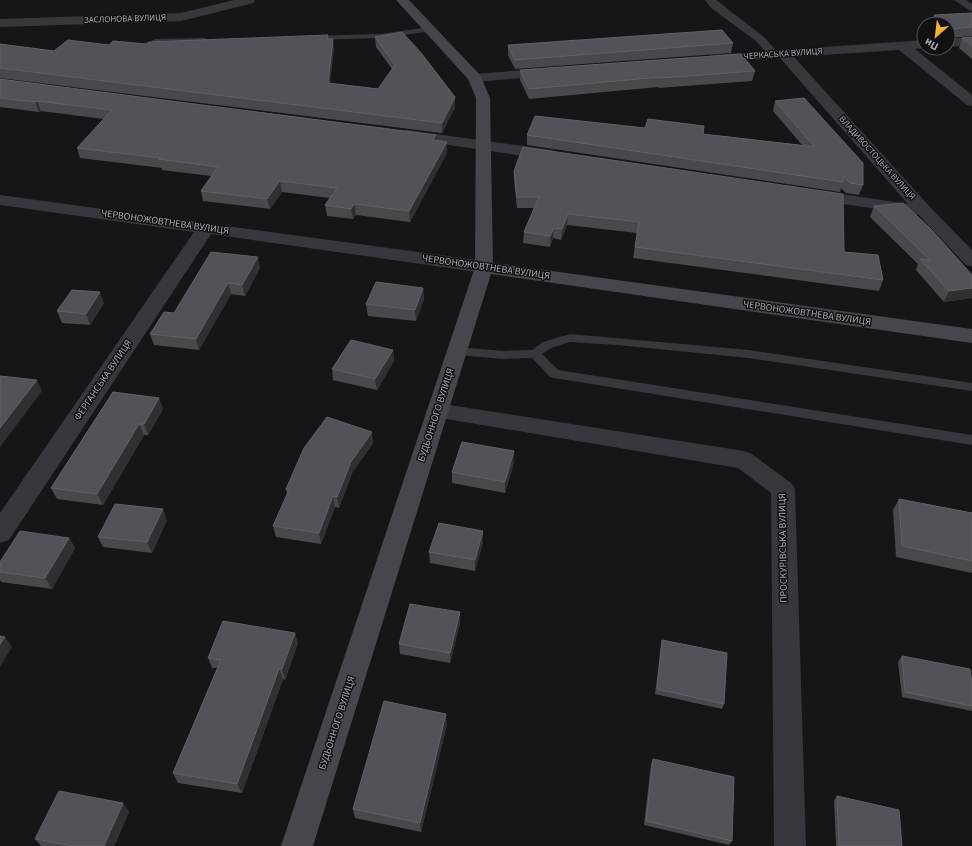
<svg xmlns="http://www.w3.org/2000/svg" width="972" height="846" viewBox="0 0 972 846" font-family="'Source Sans 3',sans-serif">
<style>
.lines{fill:none;stroke-linecap:round;stroke-linejoin:round}
.service{fill:#37383d;fill-rule:evenodd}
.pedestrian{fill:#37383d;fill-rule:evenodd}
.minor{fill:#37383d;fill-rule:evenodd}
.secondary{fill:#45474d;fill-rule:evenodd}
.wall{fill:#47494d}
.shaded-wall{fill:#2f3033}
.building{fill:#525359;stroke:#5f6168}
.labels{text-anchor:middle;dominant-baseline:central;stroke-width:3;stroke-linejoin:round;paint-order:stroke}
.far-street-label{font-size:9px;fill:#a8adb8;stroke:#111113}
.street-label{font-size:10px;fill:#a8adb8;stroke:#111113}
</style>
<rect width="100%" height="100%" fill="#161618"/>
<g class="lines">
<!-- service -->
<g class="service">
<path d="M430 27 434 29 433 31 380 38 310 40 306 38 310 36 380 34Z"/>
<path d="M203 38H206V42L155 43 151 41 155 39Z"/>
<path d="M570 334 749 350 972 383V391L749 358 617 345 570 342 551 348 542 354 558 370 972 435V445L554 378 550 377 532 358 504 359 458 355 452 351 458 347 504 351 532 350 543 342Z"/>
</g>
<!-- pedestrian -->
<g class="pedestrian">
<path d="M705 0H716L764 37 780 55 778 57H770L756 41 711 8Z"/>
<path d="M954 0H966L972 4V12Z"/>
</g>
<!-- minor -->
<g class="minor">
<path d="M234 0H255L253 3 181 21 0 27V19L181 13Z"/>
<path d="M972 37V45L948 47V39Z"/>
<path d="M924 40V48L915 49 972 95V106L967 105 899 50 794 57 930 207 972 250V266L966 265 919 215 809 199 807 195 809 191 815 190 908 204 780 58 714 63 709 62 707 59 709 56 714 55Z"/>
<path d="M550 68 555 69 557 72 555 75 475 82 470 81 468 78 470 75 475 74Z"/>
<path d="M407 130 551 150 557 152 559 155 557 158 551 160 402 138 399 135 402 132Z"/>
<path d="M0 195 484 261 491 263 493 267 491 271 484 273 211 234 9 540 0 543V513L194 232 0 205Z"/>
<path d="M437 403 744 451 752 454 791 483 795 489 806 846H774L771 493 738 468 429 416 426 411 429 406Z"/>
</g>
<!-- secondary -->
<path class="secondary" d="M396 0H409L480 75 490 98 493 263 972 329V343L491 274 313 846H281L475 267 476 98 468 79Z"/>
</g>
<!-- wall -->
<g class="wall">
<path d="M972 13V36L948 38V24H931L934 15Z"/>
<path d="M375 37 455 97V107L442 133 0 78V44L54 51 109 45 328 39 334 48 330 83 378 89 392 69 376 47Z"/>
<path d="M972 37V59L959 48 962 38Z"/>
<path d="M733 43 731 53 515 69 508 55V45Z"/>
<path d="M520 70 755 71 752 81 658 88 659 87 529 99 520 80Z"/>
<path d="M0 79 436 135V141L447 142V153L410 222 356 215 353 219 327 216 325 205 330 198 282 192 270 209 203 201 201 191 211 176 162 170V168L80 158 77 148 104 119 41 111 39 112 0 107Z"/>
<path d="M775 101 863 185 859 195 846 193 841 188 840 192 527 145V135L703 134 802 145 773 111Z"/>
<path d="M514 171 844 252 883 280 879 291 633 258 637 233 567 225 561 240 553 238 550 247 523 243 524 232 534 208H517L514 181Z"/>
<path d="M874 206 972 275V298L944 302 916 270 918 264 870 217Z"/>
<path d="M211 252 260 268 245 296 231 294 199 350 154 345 150 334 174 313Z"/>
<path d="M423 288 424 299 416 321 368 316 366 304Z"/>
<path d="M104 303 90 325 62 323 57 311Z"/>
<path d="M393 350 394 361 377 390 333 380 332 369Z"/>
<path d="M113 392 163 409 148 435H144L103 505 57 499 51 488Z"/>
<path d="M373 443 352 473 339 508 335 507 321 544 276 537 273 526 287 495 286 489Z"/>
<path d="M514 462 505 493 452 483V472Z"/>
<path d="M899 499 972 513V573L896 557 893 510Z"/>
<path d="M167 520 152 553 103 547 98 537Z"/>
<path d="M69 538 75 548 52 589 1 582 0 580V562Z"/>
<path d="M483 542 475 571 430 563 429 552Z"/>
<path d="M460 612V623L450 663 400 654 399 644Z"/>
<path d="M662 640 724 704 722 709 655 694 661 646Z"/>
<path d="M298 643 285 680 283 679 242 793 178 783 173 773 217 668H212L208 658Z"/>
<path d="M902 656 972 683V711L902 697 898 662Z"/>
<path d="M447 724 421 832 355 818 353 809Z"/>
<path d="M653 759 732 841 729 845 644 825 651 764Z"/>
<path d="M837 796 902 846H836L834 801Z"/>
<path d="M129 812 114 846H41L35 839Z"/>
</g>
<!-- shaded-wall -->
<g class="shaded-wall">
<path d="M333 39 334 48 329 93 328 83Z"/>
<path d="M455 97V107L442 133V123Z"/>
<path d="M37 101 41 111 39 112 35 102Z"/>
<path d="M436 135 437 146 433 140Z"/>
<path d="M447 142V153L410 222 409 211Z"/>
<path d="M280 181 282 192 270 209 267 199Z"/>
<path d="M354 204 356 215 353 219 351 209Z"/>
<path d="M568 214 567 225 561 240 562 229Z"/>
<path d="M554 228 553 238 550 247V236Z"/>
<path d="M258 257 260 268 245 296 242 285Z"/>
<path d="M228 283 231 294 199 350 196 339Z"/>
<path d="M423 288 424 299 416 321 415 310Z"/>
<path d="M972 288V298L944 302 949 291Z"/>
<path d="M100 292 104 303 90 325 86 314Z"/>
<path d="M393 350 394 361 377 390 375 379Z"/>
<path d="M37 380 42 391 0 447V428Z"/>
<path d="M159 398 163 409 148 435 144 424Z"/>
<path d="M139 424 144 435 103 505 97 494Z"/>
<path d="M372 432 373 443 352 473 339 508 337 497 351 462Z"/>
<path d="M514 451V462L505 493V482Z"/>
<path d="M333 496 335 507 321 544 319 533Z"/>
<path d="M163 509 167 520 152 553 147 542Z"/>
<path d="M483 531V542L475 571V560Z"/>
<path d="M69 538 75 548 52 589 45 578Z"/>
<path d="M460 612V623L450 663V653Z"/>
<path d="M295 633 298 643 285 680 282 669Z"/>
<path d="M5 637 12 647 0 667V644Z"/>
<path d="M279 669 283 679 242 793 237 784Z"/>
<path d="M446 714 447 724 421 832 420 823Z"/>
<path d="M123 803 129 812 114 846H104Z"/>
</g>
<!-- building -->
<g class="building">
<path d="M972 13V27L950 29 948 27V24H945L934 15Z"/>
<path d="M722 30 733 43 515 60 508 45Z"/>
<path d="M402 32 422 54 455 97 442 123 0 68V44L54 51 68 40 109 45 113 41 146 44 149 42 328 35 327 39H333L328 83 378 89 395 65 375 37Z"/>
<path d="M972 37V46L962 38Z"/>
<path d="M741 54 755 71 660 78V77L529 89 520 70Z"/>
<path d="M0 79 436 135 433 140 447 142 409 211 354 204 351 209 325 205 337 188 280 181 267 199 201 191 218 167 159 159 161 158 77 148 112 110 37 101 35 102 0 98Z"/>
<path d="M804 98 863 163V185L850 183 843 176V182L527 135 535 116 645 128 648 119 704 126 703 134 815 147 775 101Z"/>
<path d="M523 147 843 194 844 252 878 255 883 280 635 247 639 222 568 214 562 229 554 228 550 236 524 232 539 197H517L514 171Z"/>
<path d="M903 203 931 229 972 275V288L949 291 920 259 930 260 874 206Z"/>
<path d="M211 252 258 257 242 285 228 283 196 339 150 334 164 312 174 313Z"/>
<path d="M376 282 423 288 415 310 366 304Z"/>
<path d="M72 290 100 292 86 314 57 311Z"/>
<path d="M351 340 393 350 375 379 332 369Z"/>
<path d="M0 376 37 380 0 428Z"/>
<path d="M113 392 159 398 144 424H139L97 494 51 488Z"/>
<path d="M327 417 372 432 351 462 337 497 333 496 319 533 273 526 289 490 286 489 304 448Z"/>
<path d="M462 442 514 451 505 482 452 472Z"/>
<path d="M899 499 972 513V561L902 546Z"/>
<path d="M115 504 163 509 147 542 98 537Z"/>
<path d="M439 523 483 531 475 560 429 552Z"/>
<path d="M20 531 69 538 45 578 0 572V562Z"/>
<path d="M410 604 460 612 450 653 399 644Z"/>
<path d="M223 621 295 633 282 669H279L237 784 173 773 221 660 208 658Z"/>
<path d="M0 636 5 637 0 644Z"/>
<path d="M662 640 727 653 724 704 657 689Z"/>
<path d="M902 656 970 669 972 683V706L905 692Z"/>
<path d="M384 701 446 714 420 823 353 809Z"/>
<path d="M653 759 734 777 732 841 646 821Z"/>
<path d="M59 791 123 803 104 846H72L35 839Z"/>
<path d="M837 796 899 810 902 846H839Z"/>
</g>
<g class="labels">
<!-- far-street labels -->
<g class="far-street-label">
<text transform="translate(125 19) rotate(-2)">ЗАСЛОНОВА ВУЛИЦЯ</text>
<text transform="translate(783 54) rotate(-4)">ЧЕРКАСЬКА ВУЛИЦЯ</text>
<text transform="translate(877 158) rotate(48)">ВЛАДИВОСТОЦЬКА ВУЛИЦЯ</text>
</g>
<!-- street labels -->
<g class="street-label">
<text transform="translate(165 222) rotate(8)">ЧЕРВОНОЖОВТНЕВА ВУЛИЦЯ</text>
<text transform="translate(486 267) rotate(8)">ЧЕРВОНОЖОВТНЕВА ВУЛИЦЯ</text>
<text transform="translate(807 313) rotate(8)">ЧЕРВОНОЖОВТНЕВА ВУЛИЦЯ</text>
<text transform="translate(103 380) rotate(-56)">ФЕРГАНСЬКА ВУЛИЦЯ</text>
<text transform="translate(436 415) rotate(-72)">БУДЬОННОГО ВУЛИЦЯ</text>
<text transform="translate(783 548) rotate(-91)">ПРОСКУРІВСЬКА ВУЛИЦЯ</text>
<text transform="translate(337 723) rotate(-72)">БУДЬОННОГО ВУЛИЦЯ</text>
</g>
</g>
<!-- north arrow -->
<g transform="translate(936 36) rotate(208)"><circle r="19" fill="#111113" stroke="#4d4f55"/>
<path d="M0-3L7 15L0 10L-7 15Z" fill="#f2b134"/>
<text y="-6" font-size="11" font-weight="bold" text-anchor="middle" fill="#a8adb8">Пн</text>
</g>
</svg>
